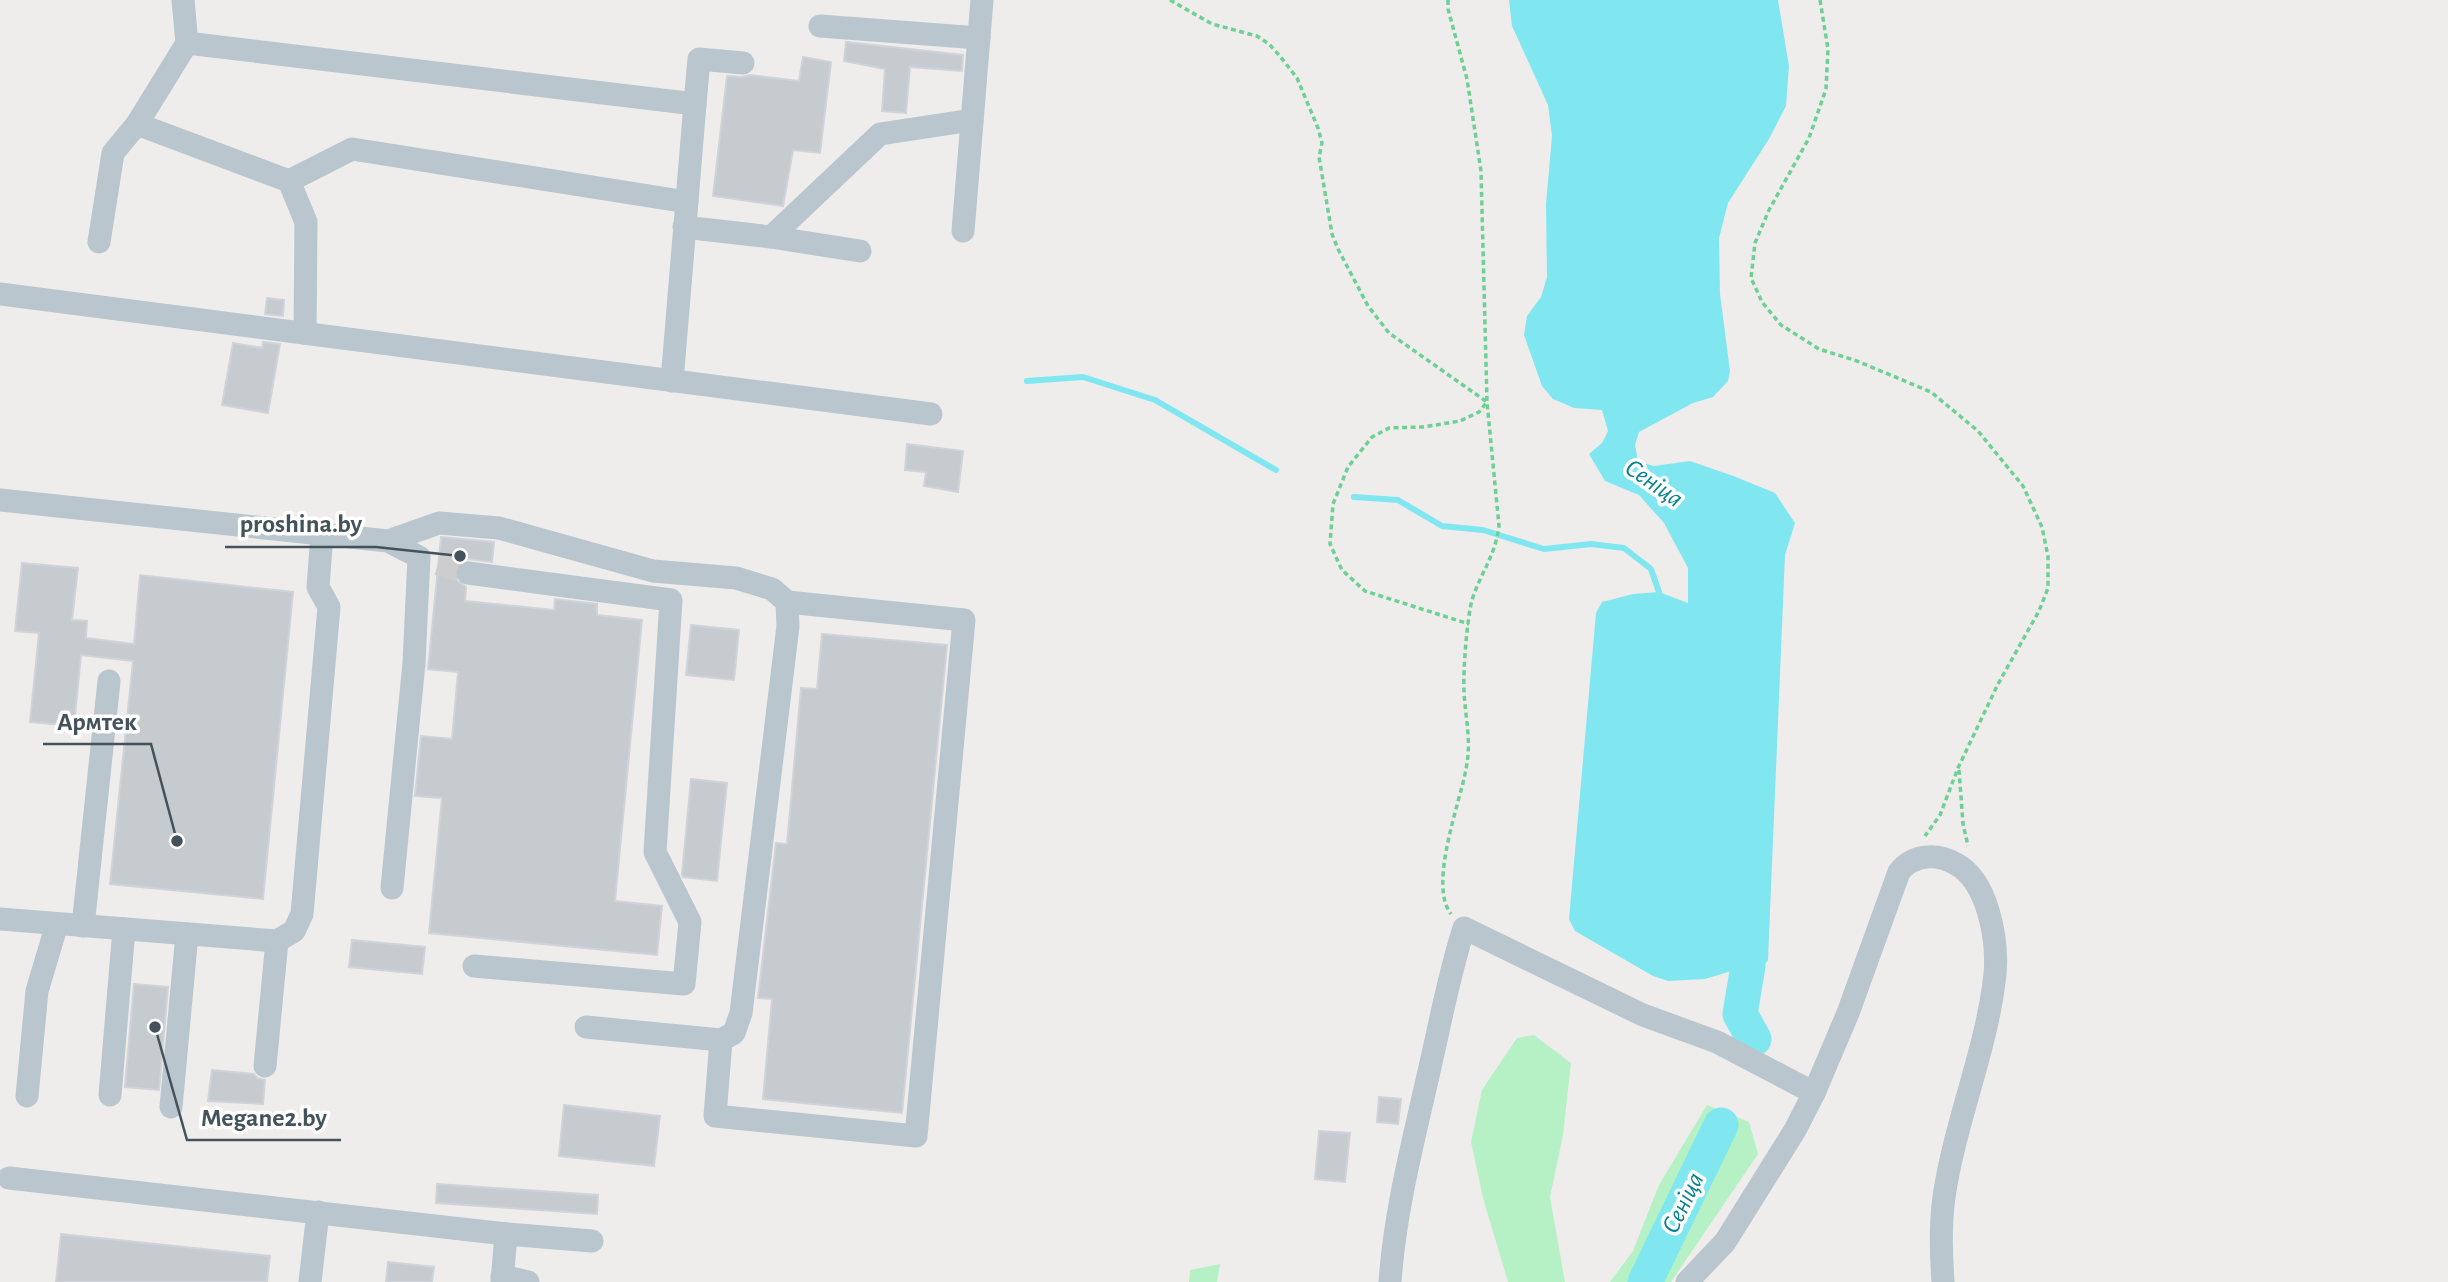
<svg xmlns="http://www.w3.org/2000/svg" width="2448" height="1282" viewBox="0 0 2448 1282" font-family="'Alegreya Sans',sans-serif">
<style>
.green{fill:#b6f1c6}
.water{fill:#80e7f1}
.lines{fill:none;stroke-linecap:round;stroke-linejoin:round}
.stream{stroke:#80e7f1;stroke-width:6}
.river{stroke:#80e7f1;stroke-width:35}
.building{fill:#c6cbd0;stroke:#d0d3d9;stroke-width:2}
.minor-tunnel{stroke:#cdcdcf;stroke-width:23;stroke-dasharray:23 11;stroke-linecap:butt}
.path{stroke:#6cd193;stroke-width:3.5;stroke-dasharray:5 3.5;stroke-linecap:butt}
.minor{stroke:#b9c6cd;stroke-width:23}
.labels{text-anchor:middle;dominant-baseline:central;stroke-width:7;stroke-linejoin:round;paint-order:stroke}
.water-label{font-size:26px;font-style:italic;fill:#06838f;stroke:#fff}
.leader{fill:none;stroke:#44535b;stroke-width:2.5}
.callout-dot{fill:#44535b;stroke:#fff;stroke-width:2.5}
.callout-label{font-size:26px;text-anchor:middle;font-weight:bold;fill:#44535b;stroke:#fff;stroke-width:7;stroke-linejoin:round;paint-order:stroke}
</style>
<rect width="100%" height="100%" fill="#efecec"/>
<!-- green -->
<g class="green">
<path d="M1534 1035 1571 1063 1563 1135 1550 1197 1565 1282H1508L1483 1198 1471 1142 1482 1090 1517 1038Z"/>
<path d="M1707 1105 1749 1122 1758 1154 1671 1282H1610L1633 1251 1659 1185Z"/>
<path d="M1220 1264 1217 1282H1189L1190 1270Z"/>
</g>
<!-- water -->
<path class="water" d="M1509 0H1778L1789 66 1786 106 1769 139 1728 203 1719 238 1720 294 1730 371 1728 381 1713 397 1693 403 1639 432 1635 445 1638 461 1654 466 1690 461 1736 477 1775 493 1795 523 1785 555 1768 960 1764 966H1748L1705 979 1668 981 1653 976 1575 931 1569 919 1596 613 1602 602 1633 594 1659 592 1688 603V568L1664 523 1639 495 1605 481 1589 454 1602 443 1608 431 1602 410 1574 408 1553 399 1542 386 1524 335 1527 316 1541 297 1547 277 1546 204 1552 136 1548 105 1512 26Z"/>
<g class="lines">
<!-- stream -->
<g class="stream">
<path d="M1027 381 1083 377 1155 400 1276 470"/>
<path d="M1354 497 1398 500 1442 526 1483 530 1544 549 1591 544 1624 548 1651 569 1659 592"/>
</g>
<!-- river -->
<g class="river">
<path d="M1721 928 1748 966 1740 1014 1754 1039"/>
<path d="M1645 1282 1721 1125"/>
</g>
</g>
<!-- building -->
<g class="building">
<path d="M846 42 963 55 962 71 910 67 906 113 882 111 885 69 844 61Z"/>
<path d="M803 57 831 62 820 153 793 150 783 206 713 196 727 76 742 77 750 75 799 81Z"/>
<path d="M267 298 284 300 283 316 265 314Z"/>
<path d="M263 342 280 344 268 413 222 405 233 343 262 348Z"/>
<path d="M907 444 963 451 958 492 924 486 926 472 905 470Z"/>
<path d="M441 537 494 542 492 562 469 559 462 560 457 565 454 572 455 579 466 587 465 601 554 610 555 599 597 604V615L642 620 615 901 662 906 657 955 429 933 442 798 415 796 421 736 452 739 458 672 428 669Z"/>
<path d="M22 563 78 568 72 620 87 621 86 638 134 644 140 575 293 592 263 899 110 884 133 661 81 655 74 726 30 722 39 633 15 631Z"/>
<path d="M691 625 739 630 734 680 686 675Z"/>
<path d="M822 634 947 645 902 1113 763 1099 772 999 758 998 776 843 787 844 801 688 817 689Z"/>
<path d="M691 779 727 783 717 881 683 877 682 874Z"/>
<path d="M352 940 425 947 422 974 349 967Z"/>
<path d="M134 984 168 987 159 1090 125 1087Z"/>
<path d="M212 1070 254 1074 257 1078 265 1080 263 1104 208 1101Z"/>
<path d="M1379 1097 1401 1099 1398 1124 1377 1122Z"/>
<path d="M564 1105 660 1116 654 1166 559 1156Z"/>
<path d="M1319 1131 1350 1133 1345 1182 1315 1179Z"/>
<path d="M437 1184 598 1195 597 1214 436 1203Z"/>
<path d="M61 1234 270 1256 267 1282H56Z"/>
<path d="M388 1262 434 1267 432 1282H386Z"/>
</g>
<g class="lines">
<!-- minor-tunnel -->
<path class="minor-tunnel" d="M438 564 468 573"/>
<!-- path -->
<g class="path">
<path d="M1170 0 1212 24 1257 36 1269 44 1279 55 1297 78 1318 128 1322 143 1319 157 1332 234 1338 249 1368 306 1389 333 1487 402 1479 412 1460 421 1423 427 1389 428 1372 437 1348 467 1333 504 1330 544 1342 570 1365 591 1469 624"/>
<path d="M1448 0V9L1467 79 1481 171 1487 402 1499 526C1495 557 1481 572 1472 600 1467 619 1463 670 1464 690 1465 718 1472 740 1466 769 1460 803 1428 885 1451 914"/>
<path d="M1820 0 1828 49 1826 89 1809 138 1769 210 1755 243 1751 278 1762 302 1781 325 1819 349 1857 361 1931 392 1978 431 2023 486 2042 527 2048 556V588L2039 611 1998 684 1958 768 1940 815 1925 836"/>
<path d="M1959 770 1963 824 1968 846"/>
</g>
<!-- minor -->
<g class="minor">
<path d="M183 0 187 43 695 104 672 381"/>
<path d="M820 26 979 38"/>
<path d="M187 43 137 124 289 181"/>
<path d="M695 104 699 59 743 63"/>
<path d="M684 227 771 237 880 134 972 120"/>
<path d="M963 231 982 0"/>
<path d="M771 237 860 251"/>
<path d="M99 242 113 153 137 124"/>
<path d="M0 294 931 414"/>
<path d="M305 333 306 222 289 181 352 149 687 202"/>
<path d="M0 500 388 541 419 557 414 663 392 888"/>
<path d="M388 541 439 523 499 528 653 571 736 578 772 589 787 602 788 626 741 1013 734 1033 721 1040 586 1027"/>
<path d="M468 573 671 600 655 852 690 922 684 984 474 966"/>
<path d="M0 919 277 941 294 931 302 914 329 607 318 587 322 534"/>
<path d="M83 926 109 681"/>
<path d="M721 1040 715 1116 916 1136 964 620 787 602"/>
<path d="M265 1066 277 941"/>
<path d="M110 1095 124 929"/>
<path d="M27 1096 37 991 57 924"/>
<path d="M171 1107 187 934"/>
<path d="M9 1178 506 1234 502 1282"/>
<path d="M506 1234 592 1241"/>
<path d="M502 1276 528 1282"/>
<path d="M310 1282 318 1212"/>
<path d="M1390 1282C1395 1209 1414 1139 1430 1067 1441 1020 1449 974 1464 928L1643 1015 1717 1042 1814 1093"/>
<path d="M1687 1282 1725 1242 1795 1130 1814 1093 1848 1013 1899 872C1913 854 1937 853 1956 864 1988 881 1998 940 1995 974 1987 1050 1955 1121 1944 1197 1940 1225 1941 1254 1943 1282"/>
</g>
</g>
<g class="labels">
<!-- water labels -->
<g class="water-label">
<text transform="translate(1654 483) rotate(35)">Сеніца</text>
<text transform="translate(1683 1203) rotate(-64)">Сеніца</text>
</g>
</g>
<!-- callouts -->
<path class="leader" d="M460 556L376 547H225M177 841L151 744H43M155 1027L187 1140H341"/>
<g class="callout-dot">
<circle cx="460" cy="556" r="7"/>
<circle cx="177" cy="841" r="7"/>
<circle cx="155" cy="1027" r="7"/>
</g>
<g class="callout-label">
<text x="301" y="532">proshina.by</text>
<text x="97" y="730">Армтек</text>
<text x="264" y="1126">Megane2.by</text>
</g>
</svg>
